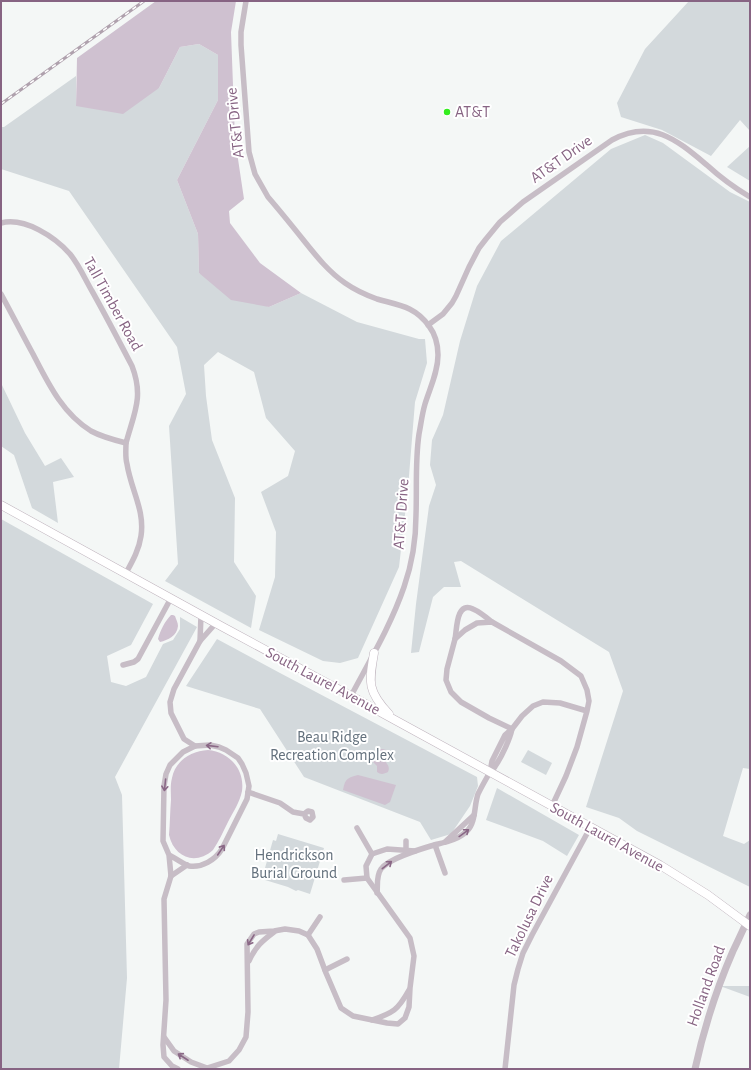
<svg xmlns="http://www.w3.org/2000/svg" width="751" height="1070" viewBox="0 0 751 1070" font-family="'Alegreya Sans',sans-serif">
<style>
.green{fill:#d3d9dc}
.water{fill:#cfc1d0}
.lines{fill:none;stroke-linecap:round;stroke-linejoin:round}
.secondary-casing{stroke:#beb2bc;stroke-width:9}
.minor{stroke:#c7bdc6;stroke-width:5.5}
.tertiary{stroke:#c7bdc6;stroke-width:7}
.secondary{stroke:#fff;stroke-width:8}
.rail-casing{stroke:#afa1ad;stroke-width:3}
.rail{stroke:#fff;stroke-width:1.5;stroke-dasharray:4.5;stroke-linecap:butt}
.oneway{stroke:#8a6886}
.poi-dot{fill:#33ed1e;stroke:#fff;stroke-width:1.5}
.labels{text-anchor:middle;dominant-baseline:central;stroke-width:4;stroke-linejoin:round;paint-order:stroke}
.poi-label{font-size:16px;fill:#876483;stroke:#fff;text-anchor:start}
.street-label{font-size:16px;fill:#876483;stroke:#fff}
.park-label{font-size:16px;fill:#64717d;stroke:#fff}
</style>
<rect width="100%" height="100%" fill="#f4f7f6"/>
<!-- green -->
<g class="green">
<path d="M689 1H750V131L740 120 711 156 662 130 621 117 617 103 645 49Z"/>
<path d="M199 44 218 55V100L177 180 198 234 199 273 269 307 301 293 357 322 419 339H425L427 363 415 402 408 488 399 567 358 658 340 663 323 661 259 630 275 577 276 532 261 492 288 476 295 451 266 418 254 372 218 352 204 365 206 396 212 440 235 498 234 562 256 596 251 628 165 581 178 564 169 426 186 394 177 347 69 191 1 169V127H4L76 76V106L159 88 180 47Z"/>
<path d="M645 135 663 143 730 192 750 202V769L743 768 723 836 744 844 750 840V887L637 831 619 818 586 807 623 691 609 652 461 561 454 562 461 587H444L433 597 419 652 411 653 416 604 429 506 436 485 430 465 432 440 443 415 460 341 477 286 501 241 611 149Z"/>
<path d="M750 146V181L727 167Z"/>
<path d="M1 383 25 433 45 466 61 458 74 477 53 482 58 523 32 508 14 455 1 446Z"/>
<path d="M1 519 153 604 131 645 107 656 111 682 126 686 146 677 163 644 173 640 180 629V617L197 627 115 777 122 795 127 978 119 1069H1V700L2 680 1 679Z"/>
<path d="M217 639 280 673 477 777 478 786 470 806 451 834 431 840 420 822 304 777 260 709 186 686Z"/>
<path d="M528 750 552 763 546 775 521 762Z"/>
<path d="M497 788 579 835 567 856 543 841 486 820Z"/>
<path d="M278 834 324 848 310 894 298 890 296 891 288 887 265 880 266 876 263 875 273 840 276 841Z"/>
<path d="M720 986H750V997Z"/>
</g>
<!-- water -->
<g class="water">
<path d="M156 1H236L231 32 235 139 244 199 229 211 230 223 260 263 301 293 269 307 231 300 199 273 198 234 177 180 218 100V55L199 44 180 47 159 88 123 114 76 106 77 58Z"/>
<path d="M171 615H173L175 616C176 619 178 623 178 626 177 636 168 640 160 642L158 639C160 631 165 621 171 615Z"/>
<path d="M380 749H383L386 750 387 756 385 761C388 765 390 767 388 772 384 774 381 775 377 772V766L372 761C372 757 376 751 380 749Z"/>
<path d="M208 750C229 752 245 769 242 791 240 802 233 812 228 822 223 832 219 841 213 850 195 866 174 857 169 835 170 823 170 812 171 800 171 793 170 785 172 778 175 761 191 751 208 750Z"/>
<path d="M358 775 396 785 390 802 385 805 343 790C345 779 347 778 358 775Z"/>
</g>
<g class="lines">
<!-- secondary casing -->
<g class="secondary-casing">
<g id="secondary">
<path d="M1 505 221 626 351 696 660 865 708 895 750 926"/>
<path d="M374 653C369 682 367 691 389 714"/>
</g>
</g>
<!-- minor -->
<g class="minor">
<path d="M246 1 241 32V45L249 152 255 174 268 197C281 212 293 227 305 242 317 257 329 272 345 283 355 290 366 295 377 299 398 305 415 306 429 326 435 334 438 345 438 355 438 372 430 388 425 404 422 414 421 424 419 434 415 461 417 488 416 515 416 540 412 564 404 587 391 625 370 660 351 696"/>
<path d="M1 223C25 217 55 237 70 254 79 265 85 279 92 291 106 316 119 341 132 366 144 397 134 413 126 443 114 440 102 437 91 431 62 413 48 383 33 354 22 334 12 314 1 294"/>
<path d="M428 325 443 314 452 303 456 296 469 267 479 248 486 239 500 222 523 202 612 140C653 118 678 141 708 166 721 178 735 188 750 197"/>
<path d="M126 573C132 562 139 550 141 536 145 510 131 490 127 464 125 457 126 450 126 443"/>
<path d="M201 615 200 641 216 623"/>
<path d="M455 639C457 629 456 601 473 609 480 612 486 617 492 622"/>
<path d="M123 665 134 662 138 659 171 598"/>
<path d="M195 746 184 739 171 713 170 702 174 689 200 641"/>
<path d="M248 792 280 803 293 812 304 814 306 818 310 820 313 817 312 812 308 811 304 814"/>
<path d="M552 806 566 776 577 747 587 711 589 701 587 690 581 676 561 661 492 622 477 623 465 630 455 639 447 669 446 680 451 692 461 702 489 718 512 729 522 716 533 706 543 702 560 703 587 711"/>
<path d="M357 828 372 854"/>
<path d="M406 841V850"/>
<path d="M445 842 474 815"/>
<path d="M435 845 445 873"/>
<path d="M169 855C175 858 183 864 189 866 202 868 215 860 222 849L247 799 249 786 246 773 242 764 238 758 226 750 219 747 210 745 195 746 183 752 170 765 166 774 164 786 163 841 169 855 171 876 164 899 166 1000 163 1045 164 1057 172 1066 178 1069"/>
<path d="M171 876 187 865"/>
<path d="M344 880 367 878"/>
<path d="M377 893C378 885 376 876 381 869 389 858 421 849 434 845 446 842 458 840 467 831 476 823 474 805 478 794 482 786 486 779 490 772 492 770 495 768 496 765 502 756 510 739 512 729L505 735 492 761 490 772"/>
<path d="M308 935 320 917"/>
<path d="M249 961C255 947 262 941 274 932"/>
<path d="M325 970 347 959"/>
<path d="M372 1020C393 1013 398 1010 409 990"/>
<path d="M164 1037 174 1051 191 1062 207 1068"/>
<path d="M204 1069 229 1061 239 1050 246 1037 248 1012 247 944 254 934 259 932 274 931 285 929 299 931 308 935 317 949 326 973 341 1008 353 1016 387 1023 398 1024 405 1018 409 1007 410 988 414 956 410 938 367 878 366 866 372 854 387 849 415 851"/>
<path d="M505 1069 514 985 518 969 523 953 532 935 590 828"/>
</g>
<!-- tertiary -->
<path class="tertiary" d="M695 1069C704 1028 716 990 733 951 739 939 744 927 750 915"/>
<!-- secondary -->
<use href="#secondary" class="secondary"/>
<!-- rail casing -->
<g class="rail-casing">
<path id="rail" d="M1 104 144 1"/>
</g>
<!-- rail -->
<use href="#rail" class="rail"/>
</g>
<!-- one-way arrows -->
<defs><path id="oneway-shaft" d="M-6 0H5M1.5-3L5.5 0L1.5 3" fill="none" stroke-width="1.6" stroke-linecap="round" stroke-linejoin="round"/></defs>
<g class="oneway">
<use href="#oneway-shaft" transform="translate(212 746) rotate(-173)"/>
<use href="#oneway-shaft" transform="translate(165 785) rotate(96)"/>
<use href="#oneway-shaft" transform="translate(464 833) rotate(-36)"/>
<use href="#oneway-shaft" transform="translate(221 850) rotate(-56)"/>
<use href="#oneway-shaft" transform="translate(387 865) rotate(-38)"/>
<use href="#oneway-shaft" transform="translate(251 940) rotate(121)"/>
<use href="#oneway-shaft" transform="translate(183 1057) rotate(-147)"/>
</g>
<!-- markers -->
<circle class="poi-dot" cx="447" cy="112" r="4"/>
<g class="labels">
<!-- poi labels -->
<g class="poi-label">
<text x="455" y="112">AT&amp;T</text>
</g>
<!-- street labels -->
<g class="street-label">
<text transform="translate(235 123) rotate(-96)">AT&amp;T Drive</text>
<text transform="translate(561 159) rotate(-35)">AT&amp;T Drive</text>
<text transform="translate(113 304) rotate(61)">Tall Timber Road</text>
<text transform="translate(401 514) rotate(-86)">AT&amp;T Drive</text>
<text transform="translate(323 681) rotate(28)">South Laurel Avenue</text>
<text transform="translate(607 837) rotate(29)">South Laurel Avenue</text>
<text transform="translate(529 916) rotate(-64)">Takolusa Drive</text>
<text transform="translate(706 986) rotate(-70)">Holland Road</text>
</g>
<!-- park labels -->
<g class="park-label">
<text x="332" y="737">Beau Ridge<tspan x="332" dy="18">Recreation Complex</tspan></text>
<text x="294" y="855">Hendrickson<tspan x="294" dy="18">Burial Ground</tspan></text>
</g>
</g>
<!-- border -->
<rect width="751" height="1070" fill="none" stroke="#876483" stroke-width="4"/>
</svg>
